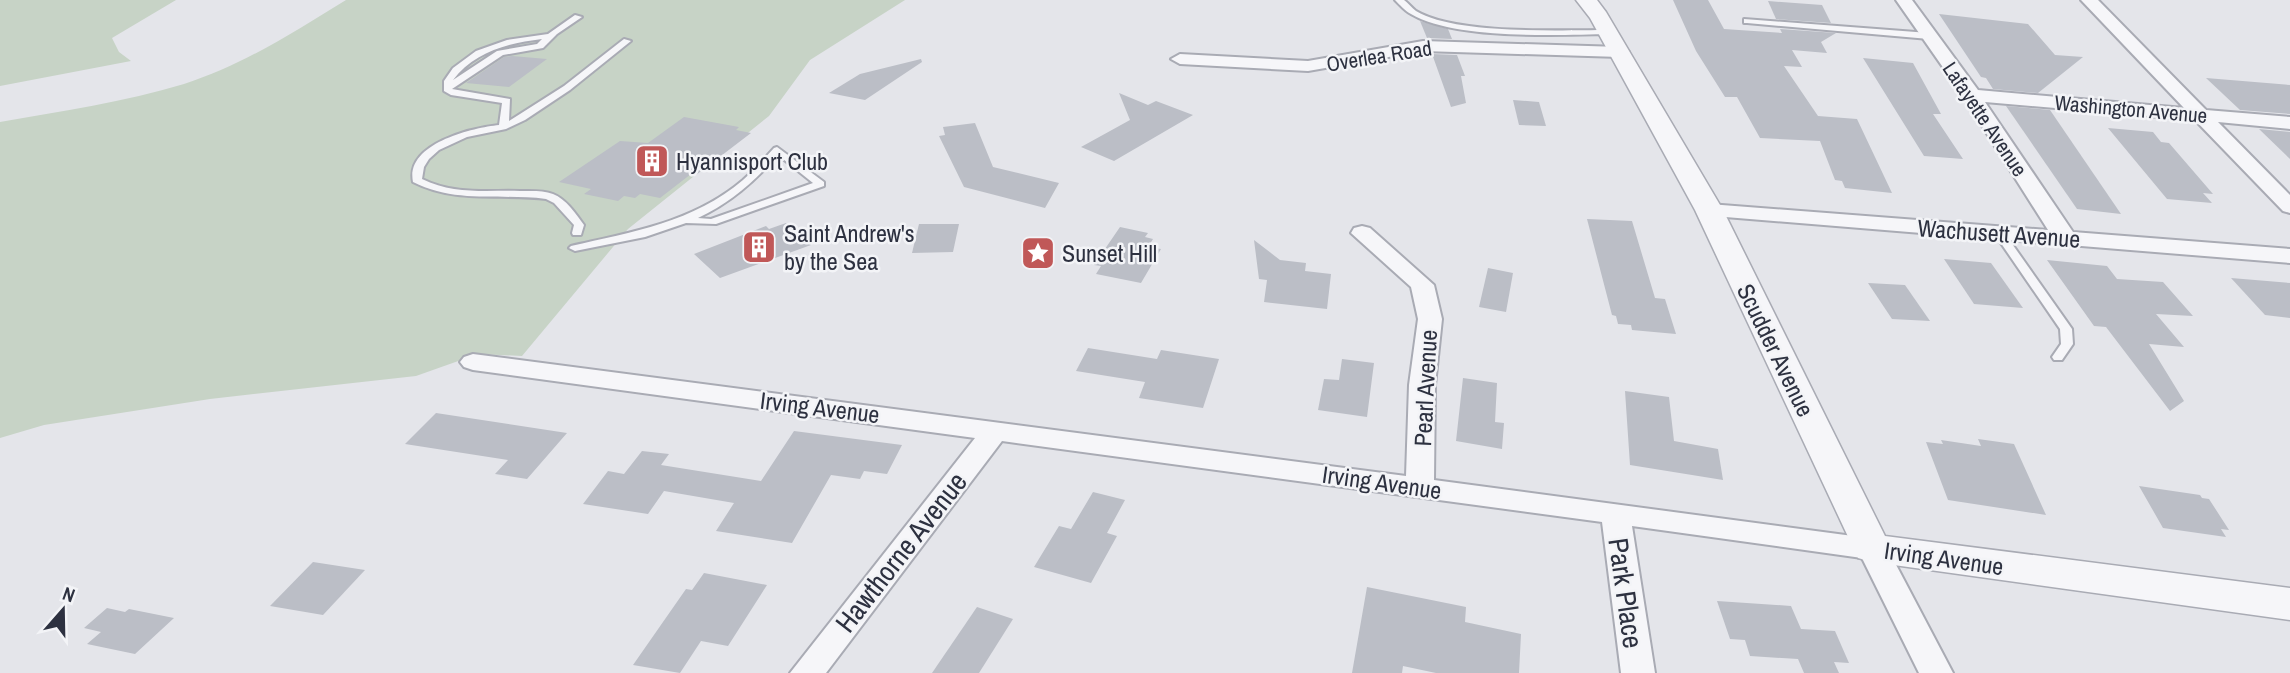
<svg xmlns="http://www.w3.org/2000/svg" width="2290" height="673" viewBox="0 0 2290 673" font-family="'Archivo Narrow',sans-serif">
<style>
.green{fill:#c7d3c6}
.building{fill:#bbbec6}
.lines{fill:none;stroke-linecap:round;stroke-linejoin:round}
.service-casing{stroke:#a9abb4;stroke-width:4}
.minor-casing{stroke:#a9abb4;stroke-width:4}
.tertiary-casing{stroke:#a9abb4;stroke-width:3}
.service{fill:#f6f6f9;fill-rule:evenodd}
.minor{fill:#f6f6f9;fill-rule:evenodd}
.tertiary{fill:#f6f6f9;fill-rule:evenodd}
.labels{text-anchor:middle;dominant-baseline:central;stroke-width:5;stroke-linejoin:round;paint-order:stroke}
.far-street-label{font-size:21px;fill:#2d3140;stroke:#f3f4f7}
.poi-label{font-size:24px;fill:#2d3140;stroke:#f3f4f7;text-anchor:start}
.street-label{font-size:24px;fill:#2d3140;stroke:#f3f4f7}
.near-street-label{font-size:28px;fill:#2d3140;stroke:#f3f4f7}
</style>
<rect width="100%" height="100%" fill="#e4e5ea"/>
<!-- green -->
<g class="green">
<path d="M0 0H176L112 38 119 52 131 61 0 86Z"/>
<path d="M346 0H905L810 60 769 116 628 229 522 356 478 354 416 376 210 399 44 425 0 438V122C61 111 125 102 184 84 243 65 294 32 346 0Z"/>
</g>
<!-- building -->
<g class="building">
<path d="M1673 0H1708L1724 29 1782 33 1780 29 1836 33 1821 42 1827 53 1792 50 1802 67 1784 66 1818 116 1857 119 1892 193 1845 188 1842 181 1835 180 1820 141 1760 138 1737 97H1725L1696 51Z"/>
<path d="M1768 1 1822 5 1831 23 1776 19Z"/>
<path d="M1939 14 2028 24 2055 55 2083 57 2038 93 1993 89 1986 78 1981 77Z"/>
<path d="M1420 21 1448 29 1452 39 1427 38Z"/>
<path d="M1432 54 1457 55 1465 76H1461L1466 103 1451 107Z"/>
<path d="M512 56 547 59 509 87 466 83 504 57Z"/>
<path d="M1863 58 1913 63 1941 114H1933L1963 159 1924 156Z"/>
<path d="M921 59 922 62 865 100 829 93 860 74Z"/>
<path d="M2206 78 2290 85V114L2240 110Z"/>
<path d="M1119 93 1148 105 1156 101 1193 115 1114 161 1081 147 1130 120Z"/>
<path d="M1513 100 1539 102 1546 126 1519 125Z"/>
<path d="M2006 106 2050 110 2121 214 2077 209Z"/>
<path d="M684 117 739 127 736 130 751 133 696 175 691 174 660 198 640 194 635 198 624 196 618 201 584 194 591 189 559 182 620 141 648 143Z"/>
<path d="M975 123 993 167 1059 183 1045 208 964 187 939 136 945 135 943 127Z"/>
<path d="M2108 128 2153 132 2161 142 2169 143 2213 194 2203 193 2212 203 2167 199Z"/>
<path d="M2259 129 2290 132V159Z"/>
<path d="M1587 219 1632 221 1655 298 1665 299 1676 334 1632 330 1631 325 1618 324 1616 316 1612 315Z"/>
<path d="M786 223 811 245 720 278 694 254 766 226 769 229Z"/>
<path d="M919 224H959L953 252 912 253Z"/>
<path d="M1120 227 1148 233 1145 237 1153 239 1148 247 1161 249 1141 283 1096 274 1101 266 1094 265Z"/>
<path d="M1254 240 1280 260 1306 263 1305 271 1331 274 1327 309 1264 302 1267 280 1259 279Z"/>
<path d="M1944 259 1991 263 2023 308 1974 304Z"/>
<path d="M2047 260 2107 266 2117 279 2163 282 2193 316 2156 314 2184 347 2149 344 2184 401 2170 411 2106 327 2094 326Z"/>
<path d="M1488 268 1513 273 1506 312 1479 307Z"/>
<path d="M2231 278 2290 283V318L2265 315Z"/>
<path d="M1868 283 1905 285 1930 321 1892 319Z"/>
<path d="M1088 348 1157 359 1161 350 1219 359 1203 408 1139 398 1145 382 1076 371Z"/>
<path d="M1342 359 1374 363 1367 417 1318 410 1324 379 1339 380Z"/>
<path d="M1463 378 1497 383 1495 422 1504 423 1502 449 1456 441Z"/>
<path d="M1625 391 1669 397 1674 441 1718 449 1723 480 1630 465Z"/>
<path d="M436 413 567 433 527 479 495 474 508 460 405 444Z"/>
<path d="M794 431 902 445 887 474 864 471 860 479 831 475 792 543 716 531 734 503 664 491 648 514 583 504 608 471 624 474 642 451 669 454 661 465 761 481Z"/>
<path d="M1978 439 2014 444 2046 515 1948 500 1926 442 1943 444 1941 440 1981 446Z"/>
<path d="M2139 486 2200 495 2202 498 2209 499 2229 530 2221 529 2226 537 2163 528Z"/>
<path d="M1093 492 1125 500 1107 533 1117 536 1091 583 1034 567 1059 526 1071 529Z"/>
<path d="M313 562 365 570 323 615 270 606Z"/>
<path d="M704 573 767 585 728 646 701 641 680 673 633 665 686 589 692 590Z"/>
<path d="M1367 587 1466 607 1465 622 1521 634 1519 673H1436L1403 666 1402 673H1352Z"/>
<path d="M1717 601 1791 606 1801 629 1835 631 1849 663 1834 662 1839 673H1804L1798 659 1750 656 1745 640 1730 639Z"/>
<path d="M977 607 1013 619 979 673H932Z"/>
<path d="M107 608 125 612 129 609 174 618 135 654 87 644 101 632 84 628Z"/>
</g>
<g class="lines">
<!-- service casing -->
<g class="service-casing">
<g id="service">
<path d="M1395 0H1404C1408 3 1412 8 1416 11 1456 35 1561 30 1609 30L1613 32 1609 34C1558 35 1455 40 1411 14 1405 11 1400 5 1395 0Z"/>
<path d="M575 15 582 17 557 34 543 48 503 55 452 89 510 99 509 121 564 86 624 39 631 41 570 90 525 120 506 129 467 137 439 150 429 159 424 167 422 179C454 195 486 190 520 191 530 191 543 190 553 194 566 199 576 214 584 225L581 235H573L572 233 574 225 554 203 546 199C501 193 456 204 413 182 405 144 471 128 499 125L502 103 451 95 444 91V81L453 68 476 51 507 40 548 34ZM542 39 537 44 497 51 453 80C474 52 508 43 542 39Z"/>
<path d="M1744 19 1929 33 1933 36 1929 39 1747 23H1744Z"/>
<path d="M777 147 824 182V186L716 224 686 223 645 237 575 251 569 248 571 246C632 232 694 222 743 180 754 170 764 159 774 148ZM778 155 813 183 711 219 698 218C730 203 754 182 778 155Z"/>
<path d="M1999 230 2003 231 2072 329 2073 344 2062 360H2054L2052 357 2061 344 2060 329 1994 233Z"/>
</g>
</g>
<!-- minor casing -->
<g class="minor-casing">
<g id="minor">
<path d="M1896 0H1912L1978 90 2184 108 2081 0H2098L2206 110 2290 117V129L2218 122 2290 195V213L2283 211 2195 120 1985 102 2073 232 2290 249V263L1701 215 1698 210 1701 205 1709 204 2048 230 1963 96Z"/>
<path d="M1423 41 1620 47 1629 52 1620 57 1423 51 1308 71 1180 64 1171 59 1180 54 1308 61Z"/>
<path d="M1362 226 1370 228 1434 285 1442 319 1435 385 1434 480 1883 540 1953 673H1919L1862 558 1632 526 1655 673H1621L1602 522 1002 441 826 673H790L975 438 473 370 464 367 460 362 464 357 473 354 1406 476 1409 385 1418 319 1411 287 1351 233 1354 228Z"/>
</g>
</g>
<!-- tertiary casing -->
<g class="tertiary-casing">
<path id="tertiary" d="M1576 0H1597L1606 12 1723 210 1885 536 2290 588V620L1872 562 1858 558 1695 210 1590 18Z"/>
</g>
<!-- service -->
<use href="#service" class="service"/>
<!-- minor -->
<use href="#minor" class="minor"/>
<!-- tertiary -->
<use href="#tertiary" class="tertiary"/>
</g>
<!-- icons -->
<defs>
<g id="building-square" transform="scale(1.75)"><rect x="-9" y="-9" width="18" height="18" rx="4" fill="#c05858" stroke="#f3f4f7"/><path d="M-4-6H4V6H1V3H-1V6H-4ZM-2.5-4.3h1.7v1.8h-1.7ZM.8-4.3h1.7v1.8H.8ZM-2.5-1h1.7V.8h-1.7ZM.8-1h1.7V.8H.8Z" fill="#fff"/></g>
<g id="sight-square" transform="scale(1.75)"><rect x="-9" y="-9" width="18" height="18" rx="4" fill="#c05858" stroke="#f3f4f7"/><path d="M0-6L1.8-2.2L6-1.7L2.9 1.2L3.7 5.4L0 3.3L-3.7 5.4L-2.9 1.2L-6-1.7L-1.8-2.2Z" fill="#fff"/></g>
</defs>
<g fill-rule="evenodd">
<use href="#building-square" x="652" y="161"/>
<use href="#building-square" x="759" y="247"/>
<use href="#sight-square" x="1038" y="253"/>
</g>
<g class="labels">
<!-- far-street labels -->
<g class="far-street-label">
<text transform="translate(1379 56) rotate(-9)">Overlea Road</text>
<text transform="translate(2131 109) rotate(5)">Washington Avenue</text>
<text transform="translate(1985 119) rotate(56)">Lafayette Avenue</text>
</g>
<!-- poi labels -->
<g class="poi-label">
<text x="676" y="161">Hyannisport Club</text>
<text x="784" y="233">Saint Andrew's<tspan x="784" dy="28">by the Sea</tspan></text>
<text x="1062" y="253">Sunset Hill</text>
</g>
<!-- street labels -->
<g class="street-label">
<text transform="translate(1999 233) rotate(4)">Wachusett Avenue</text>
<text transform="translate(1776 350) rotate(64)">Scudder Avenue</text>
<text transform="translate(1425 388) rotate(-87)">Pearl Avenue</text>
<text transform="translate(820 407) rotate(7)">Irving Avenue</text>
<text transform="translate(1382 482) rotate(8)">Irving Avenue</text>
<text transform="translate(1944 558) rotate(8)">Irving Avenue</text>
</g>
<!-- near-street labels -->
<g class="near-street-label">
<text transform="translate(901 552) rotate(-52)">Hawthorne Avenue</text>
<text transform="translate(1626 593) rotate(82)">Park Place</text>
</g>
</g>
<!-- north arrow -->
<g transform="translate(63 610) rotate(20)" stroke="#f3f4f7" stroke-width="5" paint-order="stroke">
<path d="M0-5L12 26L0 18L-12 26Z" fill="#2d3140"/>
<text y="-10" font-size="19" font-weight="bold" text-anchor="middle" fill="#2d3140">N</text>
</g>
</svg>
